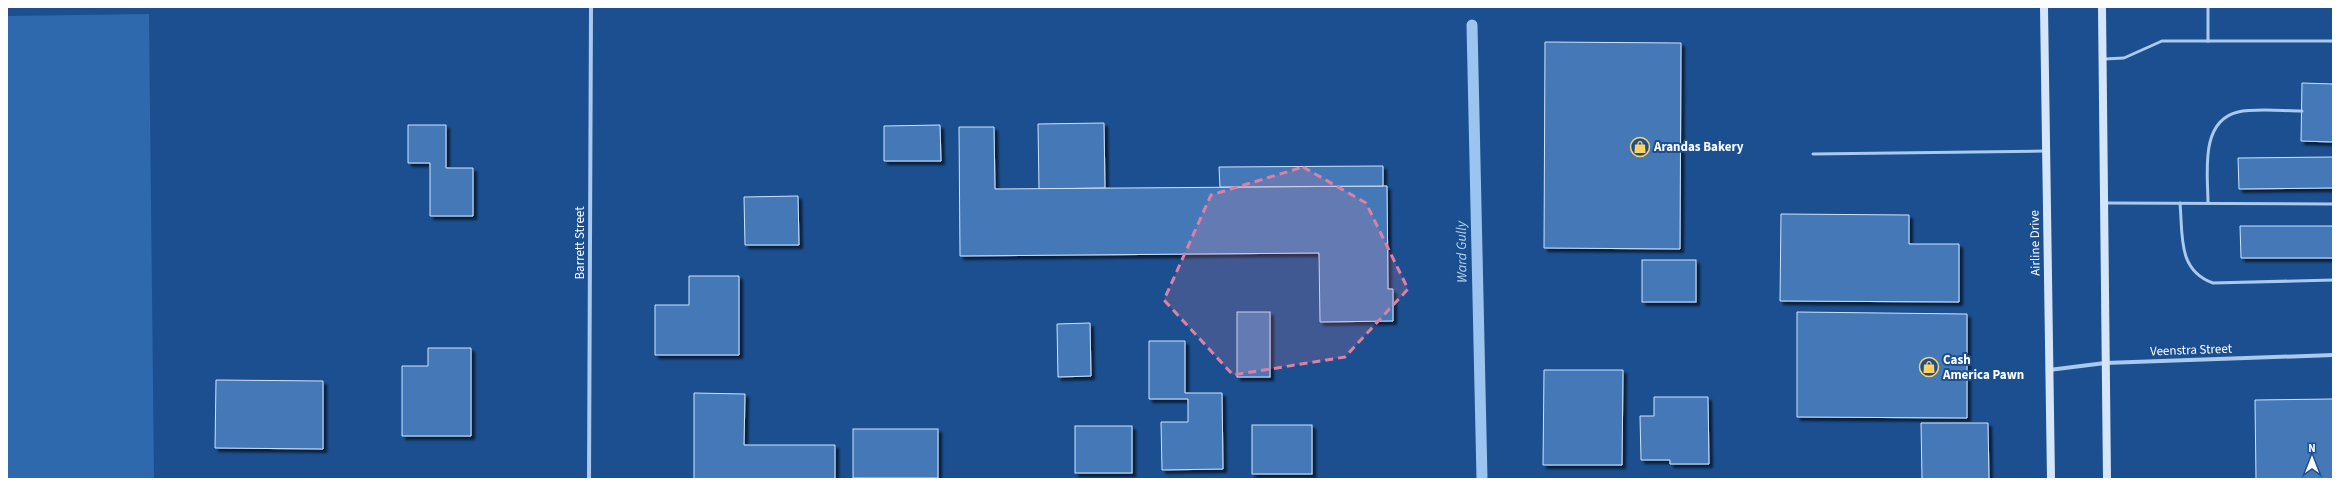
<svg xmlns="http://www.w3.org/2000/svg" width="2340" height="486" viewBox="0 0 2340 486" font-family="'Source Sans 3',sans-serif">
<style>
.green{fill:#2e69ad}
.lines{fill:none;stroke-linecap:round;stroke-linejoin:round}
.stream{stroke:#9cc4f0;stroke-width:11}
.building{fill:#4478b7;stroke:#cfe3fa;filter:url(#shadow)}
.service{stroke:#a9c9ee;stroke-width:3}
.minor{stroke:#a9c9ee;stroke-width:4}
.secondary{stroke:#d6e6fa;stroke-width:8}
.marked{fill:#dd80a5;fill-opacity:0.2;stroke:#dd80a5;stroke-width:3;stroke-dasharray:8 5;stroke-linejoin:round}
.labels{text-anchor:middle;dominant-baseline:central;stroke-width:4;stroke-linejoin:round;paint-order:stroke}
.poi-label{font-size:13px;font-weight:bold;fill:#fff;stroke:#1b4f8f;text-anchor:start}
.street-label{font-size:13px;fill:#fff;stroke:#1b4f8f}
.water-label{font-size:14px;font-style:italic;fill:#b5d3f5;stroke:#1b4f8f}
</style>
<defs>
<filter id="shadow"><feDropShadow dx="3.5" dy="3.5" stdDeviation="1" flood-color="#0009"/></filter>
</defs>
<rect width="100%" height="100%" fill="#1b4f8f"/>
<!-- green -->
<path class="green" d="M149 14 154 479H7V16Z"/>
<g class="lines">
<!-- stream -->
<path class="stream" d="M1472 25 1482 479"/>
</g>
<!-- building -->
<g class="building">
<path d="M1545 42 1681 43 1680 249 1544 248Z"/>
<path d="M2302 83 2333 84V142L2301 141Z"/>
<path d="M1104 123 1105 188 1039 189 1038 124Z"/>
<path d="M408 125H446V168H473V216H430V163H408Z"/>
<path d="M940 125 941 161H884V126Z"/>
<path d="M959 127H994L995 189 1387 186 1388 289H1393V321L1320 322 1319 253 960 256Z"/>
<path d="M2333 157V188L2239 189 2238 158Z"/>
<path d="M1383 166V186L1220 187 1219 167Z"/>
<path d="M798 196 799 245H745L744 197Z"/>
<path d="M1781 214 1909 215V244H1959V302L1780 301Z"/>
<path d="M2240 226H2333V258H2241Z"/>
<rect x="1642" y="260" width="54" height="42"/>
<path d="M689 276H739V355H655V305H689Z"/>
<rect x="1237" y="312" width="33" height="65"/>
<path d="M1797 312 1967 314V418L1797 417Z"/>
<path d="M1090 323 1091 376 1058 377 1057 324Z"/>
<path d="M1149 341H1185V393H1222L1223 469 1162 470 1161 422H1188V399H1149Z"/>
<path d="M428 348H471V436H402V366H428Z"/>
<path d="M1544 370H1623L1622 465H1543Z"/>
<path d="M216 380 323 381V449L215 448Z"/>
<path d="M694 393 745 394 744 445H835V479H694Z"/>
<path d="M1654 397H1708L1709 464H1670V460H1641L1640 416H1654Z"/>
<path d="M2333 399V479H2256L2255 400Z"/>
<path d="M1921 423H1988L1989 479H1922Z"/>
<rect x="1252" y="425" width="60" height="49"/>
<rect x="1075" y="426" width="57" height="47"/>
<rect x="853" y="429" width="85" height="49"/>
</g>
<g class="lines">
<!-- service -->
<g class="service">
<path d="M2208 41V7"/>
<path d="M2104 59 2124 58 2162 41H2333"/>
<path d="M1813 154 2044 151"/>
<path d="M2106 203 2333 204"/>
<path d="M2180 203C2183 235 2177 270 2213 283L2333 280"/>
<path d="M2208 203C2208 175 2199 121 2238 112 2256 108 2282 111 2302 111"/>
</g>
<!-- minor -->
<g class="minor">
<path d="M2049 370 2105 363 2333 355"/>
<path d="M589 479 591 7"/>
</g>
<!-- secondary -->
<g class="secondary">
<path d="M2044 7 2051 479"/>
<path d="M2102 7 2107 479"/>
</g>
</g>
<!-- marked area -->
<path class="marked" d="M1303 167 1366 203 1408 289 1345 357 1233 375 1164 300 1211 195Z"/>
<!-- icons -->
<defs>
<g id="shop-ring" transform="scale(1)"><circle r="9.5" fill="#1b4f8f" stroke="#ffd166" stroke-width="1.5"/><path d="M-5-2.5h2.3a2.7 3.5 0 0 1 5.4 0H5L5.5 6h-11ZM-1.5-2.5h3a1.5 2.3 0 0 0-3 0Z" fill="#ffd166"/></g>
</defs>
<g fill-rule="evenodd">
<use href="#shop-ring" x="1640" y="147"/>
<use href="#shop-ring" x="1929" y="367"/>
</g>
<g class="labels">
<!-- poi labels -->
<g class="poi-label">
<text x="1654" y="147">Arandas Bakery</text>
<text x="1943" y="360">Cash<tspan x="1943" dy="15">America Pawn</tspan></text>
</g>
<!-- street labels -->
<g class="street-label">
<text transform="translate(580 243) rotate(-90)">Barrett Street</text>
<text transform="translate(2035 243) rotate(-91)">Airline Drive</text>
<text transform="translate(2191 350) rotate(-2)">Veenstra Street</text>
</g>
<!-- water labels -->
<g class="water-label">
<text transform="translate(1462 252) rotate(-91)">Ward Gully</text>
</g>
</g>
<!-- border -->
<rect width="2340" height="486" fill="none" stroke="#ffffff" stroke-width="16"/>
<!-- north arrow -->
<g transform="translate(2312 458)" stroke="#1b4f8f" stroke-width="3" paint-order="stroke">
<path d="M0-3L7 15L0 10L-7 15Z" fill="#ffffff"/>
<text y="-6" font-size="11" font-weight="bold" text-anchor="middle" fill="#ffffff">N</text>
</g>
</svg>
